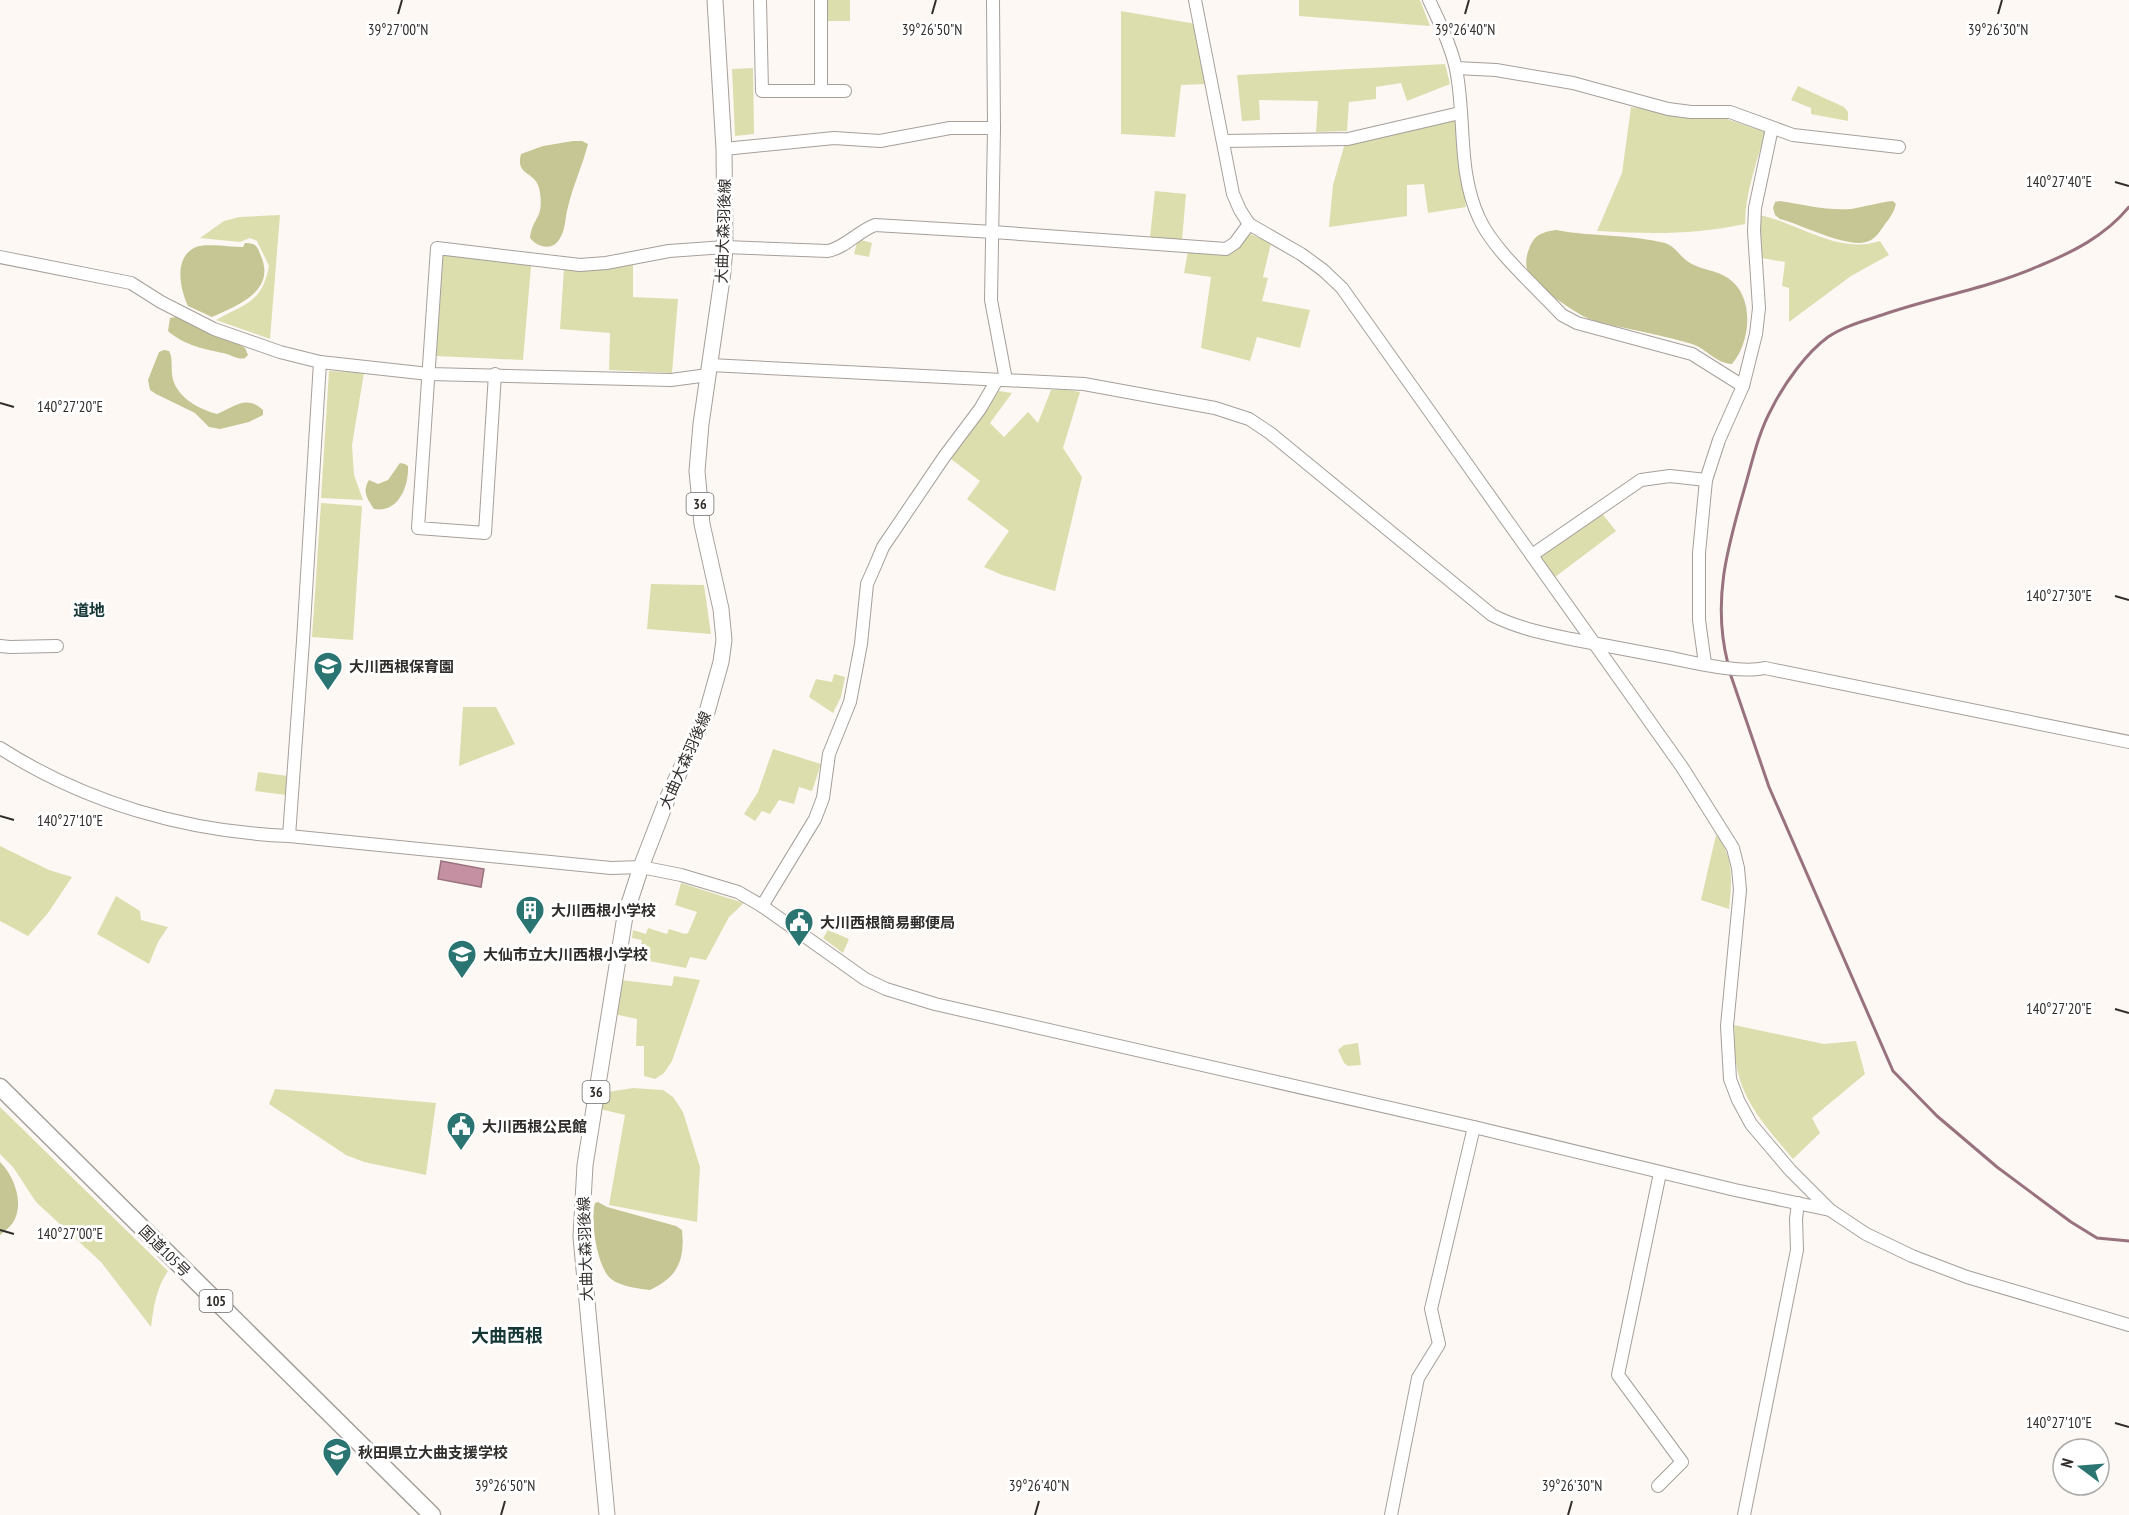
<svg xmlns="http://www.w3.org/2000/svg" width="2129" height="1515" viewBox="0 0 2129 1515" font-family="'PT Sans Narrow','Noto Sans JP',sans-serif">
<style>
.green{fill:#dddeae}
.forest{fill:#c5c693}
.water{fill:#c490a2;stroke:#98727e;stroke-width:1.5}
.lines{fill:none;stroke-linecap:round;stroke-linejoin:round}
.stream{stroke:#98727e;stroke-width:3}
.minor-casing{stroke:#a69f9a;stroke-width:14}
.major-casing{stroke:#a69f9a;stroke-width:17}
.highway-casing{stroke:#a69f9a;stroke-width:19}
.minor{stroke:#fff;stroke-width:12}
.major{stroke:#fff;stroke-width:15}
.highway{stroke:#fff;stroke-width:16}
.ticks{fill:none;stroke:#302d2b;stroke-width:2}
.labels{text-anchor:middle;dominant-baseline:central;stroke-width:6;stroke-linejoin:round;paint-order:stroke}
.shield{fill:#fff;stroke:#6e6c6b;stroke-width:1.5}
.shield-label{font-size:14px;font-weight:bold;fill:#302d2b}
.street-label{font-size:15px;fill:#302d2b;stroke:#fff}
.poi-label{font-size:15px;font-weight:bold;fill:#302d2b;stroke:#fff;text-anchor:start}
.neighbourhood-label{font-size:16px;font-weight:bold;fill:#153736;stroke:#fff}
.quarter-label{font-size:18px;font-weight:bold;fill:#153736;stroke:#fff}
.ticks-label{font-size:15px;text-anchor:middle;fill:#302d2b;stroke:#fff;stroke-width:6;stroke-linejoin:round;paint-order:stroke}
</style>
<rect width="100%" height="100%" fill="#fef8f4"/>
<!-- green -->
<g class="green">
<rect x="827" y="0" width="23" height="21"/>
<path d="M1299 0H1420L1430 26 1299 16Z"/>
<path d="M1121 11 1196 24 1207 84 1181 85 1175 137 1121 134Z"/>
<path d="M1445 64 1450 84 1445 86 1407 101 1401 83 1376 87V99L1349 102 1347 131 1316 132 1318 101 1259 100 1260 120 1242 121 1237 75Z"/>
<path d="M753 68 754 134 735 136 732 69Z"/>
<path d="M1798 86 1844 107 1848 112V121L1811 114V108L1791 100Z"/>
<path d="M1631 107 1697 117 1724 118 1765 132C1757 162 1745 193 1745 224 1694 235 1649 234 1597 231L1622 173Z"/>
<path d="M1455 117 1466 207 1428 213 1424 184 1407 185V216L1329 227 1333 185 1345 143Z"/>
<path d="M1155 191 1186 194 1182 240 1150 237Z"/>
<path d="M280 215 270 339 216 320C246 303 262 303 269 266L257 241 250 238 240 242 200 238 224 221 239 217Z"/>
<path d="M1759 215C1799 223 1838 255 1880 241L1889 255 1851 276 1789 322V288L1782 286 1785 262 1762 258Z"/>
<path d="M1248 233 1271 243 1263 277 1268 278 1262 301 1310 310 1300 348 1257 337 1250 361 1201 348 1211 277 1184 273 1188 251 1227 254Z"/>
<path d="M858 239 872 243 869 257 854 254Z"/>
<path d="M443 254 531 266 523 360 436 356Z"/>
<path d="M633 262V297L678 299 672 373 609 370 610 333 560 329 564 268Z"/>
<path d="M329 371 364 373 352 445 354 475 363 500 321 498Z"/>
<path d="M1063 389 1080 392 1063 448 1082 477 1055 591 1002 575 984 567 1009 531 967 499 980 481 951 459 999 391 1012 393 990 423 1004 437 1028 412 1038 423 1051 390Z"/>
<path d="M321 503 362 506 353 640 312 637Z"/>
<path d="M1600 511 1616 531 1555 577 1540 557Z"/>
<path d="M651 584 704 585 711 634 647 629Z"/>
<path d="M834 674 845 677 841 697 833 713 809 697 816 679 832 682Z"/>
<path d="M463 707H496L515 744 459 766Z"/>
<path d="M773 749 821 764 812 791 799 787 794 804 779 800 770 814 762 811 755 821 744 814 758 792Z"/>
<path d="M258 772 288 776 286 795 255 791Z"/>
<path d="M1716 835C1734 855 1732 883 1729 909L1701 900Z"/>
<path d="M0 846 49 870 72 877 48 913 28 936 0 921Z"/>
<path d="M681 883 744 903 729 917 706 960 690 957 686 968 638 959 642 940 632 938 633 930 646 934 648 928 667 934 669 929 685 934 688 933 697 912 675 905Z"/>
<path d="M116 896 140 911 141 920 168 927 158 942 149 964 97 934Z"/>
<path d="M828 930 849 939 843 953 823 938Z"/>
<path d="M674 976 700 980 672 1061 664 1073 655 1079 644 1076V1046H636L637 1019 614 1014 620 980 672 986Z"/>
<path d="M1734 1025 1824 1044 1856 1041 1865 1074 1812 1118 1820 1133 1793 1159C1770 1131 1744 1105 1737 1068 1734 1054 1735 1039 1734 1025Z"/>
<path d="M1358 1043 1361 1065 1348 1066 1344 1063 1338 1050 1344 1045Z"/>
<path d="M633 1088 663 1090 673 1097 683 1112 700 1167 697 1222 609 1205 625 1115 600 1109 602 1093Z"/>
<path d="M275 1089 436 1103 426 1175 364 1162 346 1155 269 1104Z"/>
<path d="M0 1107 168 1271C156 1289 154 1305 151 1327L101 1262 36 1202 13 1167 0 1154Z"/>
</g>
<!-- forest -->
<g class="forest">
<path d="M573 141H582L588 144C582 167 572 188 567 211 565 220 565 231 560 238 553 252 537 247 530 238 531 228 534 224 538 216 542 210 541 195 539 188 535 171 515 176 521 154L543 146Z"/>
<path d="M1779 201C1802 204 1827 211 1851 209 1865 207 1879 202 1893 201L1896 204C1894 212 1890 218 1885 224 1881 230 1876 238 1869 241 1849 250 1801 224 1780 219L1775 215 1773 208 1775 202Z"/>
<path d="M1556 230C1592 237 1630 234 1665 243 1675 246 1681 258 1690 263 1702 270 1716 270 1728 278 1755 296 1751 342 1732 364 1715 363 1707 349 1692 344 1668 337 1644 332 1620 327 1609 324 1595 322 1585 317 1571 310 1534 285 1528 272 1525 265 1526 256 1529 249 1534 235 1542 232 1556 230Z"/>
<path d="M245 243C256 243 257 246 261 256 276 291 238 305 212 317L188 306C180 289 173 257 196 247 204 243 232 247 243 247Z"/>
<path d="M176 317 236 342 245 348 248 355 245 358C238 360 234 356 227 354 205 349 185 346 168 331L170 318Z"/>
<path d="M164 350 169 351C173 358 171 366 172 374 174 396 198 409 217 414 233 408 246 394 263 410V415L249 422 220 429 209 427 195 413 156 394 150 390 148 380 159 352Z"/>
<path d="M400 463 405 464 408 466C409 487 398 513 374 509 367 499 362 491 369 480L378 484 388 480Z"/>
<path d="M0 1162C14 1176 24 1202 14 1221 11 1226 5 1231 0 1235Z"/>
<path d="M598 1202 607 1207 676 1226 682 1230C685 1260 678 1277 650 1290 640 1289 617 1286 609 1277 597 1264 590 1220 595 1203Z"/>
</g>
<!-- water -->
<path class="water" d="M441 861 484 869 481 887 438 879Z"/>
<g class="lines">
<!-- stream -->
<g class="stream">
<path d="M1728 664C1712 602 1727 549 1744 490 1752 463 1758 433 1772 408 1784 384 1806 353 1828 337 1844 326 1864 321 1882 315 1934 297 1989 288 2039 266 2073 252 2105 236 2129 207"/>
<path d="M1730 673 1769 787 1893 1071 1937 1116 1997 1167 2071 1222 2097 1238 2129 1241"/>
</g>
<!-- minor casing -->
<g class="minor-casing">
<g id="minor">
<path d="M760 0 762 91H821V0"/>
<path d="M993 0 994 128 991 300 1006 380"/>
<path d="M1195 0 1233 194 1240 210 1249 224 1301 254 1323 270 1342 288 1682 767 1733 848 1738 868 1740 890 1727 1026 1730 1079 1738 1100 1751 1124 1790 1170 1830 1210 1866 1234 1912 1256 1967 1277 2129 1325"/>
<path d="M1429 0C1439 21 1451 46 1456 69 1466 118 1457 171 1479 218 1493 250 1537 288 1562 315L1577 323 1692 354 1743 386"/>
<path d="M1456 68 1496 70 1573 83 1668 109 1691 112H1730L1793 135 1899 147"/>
<path d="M821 91H845"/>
<path d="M1223 141 1348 139 1460 113"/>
<path d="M724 149 834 138 880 141 950 128H994"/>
<path d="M0 257 131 283 161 302 214 329 280 352 320 362 429 374 671 380 708 375"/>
<path d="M710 365 1084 384 1215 408 1249 419 1270 433 1492 615C1517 628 1543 633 1571 639 1602 645 1634 651 1666 657 1693 662 1739 674 1765 668L2129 742"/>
<path d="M495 374 485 533 418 528 437 248 580 265 606 263 669 251 725 247 828 251C846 247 857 232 875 225L993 232 1226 249 1235 243 1249 224"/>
<path d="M1532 555 1641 480 1670 476 1706 480"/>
<path d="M0 646 10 647 57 646"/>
<path d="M1705 664 1699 620V553L1706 480 1719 440 1743 386 1756 334 1759 308 1754 231 1755 208 1772 128"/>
<path d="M0 748C86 803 187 832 289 836L611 868 641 867 681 875 738 892 762 906 865 979 886 989 935 1004 1474 1127 1735 1190 1830 1210"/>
<path d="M289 836 303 641 320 362"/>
<path d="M762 906 815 819 823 798 829 754 850 702 861 644 867 584 875 566 883 547 944 457 980 409 997 380"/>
<path d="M1658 1486 1682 1462 1618 1375 1660 1173"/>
<path d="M1391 1515 1418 1378 1439 1344 1431 1309 1474 1127"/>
<path d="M1744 1515 1797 1250 1796 1219 1798 1203"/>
</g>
</g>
<!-- major casing -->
<g class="major-casing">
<path id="major" d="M607 1515 581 1237 585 1165 625 916 641 867 668 797 707 712 721 662 724 640 721 609 702 524 697 471 701 424 723 272 725 247 724 149 715 0"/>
</g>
<!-- highway casing -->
<g class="highway-casing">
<path id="highway" d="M0 1087 432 1515"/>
</g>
<!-- minor -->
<use href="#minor" class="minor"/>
<!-- major -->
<use href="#major" class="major"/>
<!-- highway -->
<use href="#highway" class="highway"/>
</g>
<!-- ticks -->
<path class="ticks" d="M398 14 402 0M932 14 936 0M1465 14 1469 0M1998 14 2002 0M2115 182 2129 186M0 403 14 407M2115 596 2129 600M0 816 14 820M2115 1009 2129 1013M0 1230 14 1234M2115 1423 2129 1427M501 1515 505 1501M1035 1515 1039 1501M1568 1515 1572 1501"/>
<!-- icons -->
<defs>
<g id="school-pin" transform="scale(1.5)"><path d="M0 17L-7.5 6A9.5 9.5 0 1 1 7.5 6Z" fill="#2a7472" stroke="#fff"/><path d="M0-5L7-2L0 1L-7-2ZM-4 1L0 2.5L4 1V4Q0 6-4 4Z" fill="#fff"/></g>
<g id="building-pin" transform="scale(1.5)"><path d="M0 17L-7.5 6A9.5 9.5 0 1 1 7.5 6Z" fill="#2a7472" stroke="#fff"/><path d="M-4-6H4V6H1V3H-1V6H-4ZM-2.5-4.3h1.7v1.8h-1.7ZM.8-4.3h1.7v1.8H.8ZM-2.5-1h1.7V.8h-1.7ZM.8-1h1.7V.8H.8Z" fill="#fff"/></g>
<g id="civic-pin" transform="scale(1.5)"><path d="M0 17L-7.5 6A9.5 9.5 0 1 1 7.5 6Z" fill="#2a7472" stroke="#fff"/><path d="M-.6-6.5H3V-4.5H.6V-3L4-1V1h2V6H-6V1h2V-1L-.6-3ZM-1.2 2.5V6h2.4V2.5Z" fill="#fff"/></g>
</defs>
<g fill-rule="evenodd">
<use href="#school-pin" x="328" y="666"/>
<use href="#building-pin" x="530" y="910"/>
<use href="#civic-pin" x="799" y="922"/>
<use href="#school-pin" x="462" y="954"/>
<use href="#civic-pin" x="461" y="1126"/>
<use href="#school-pin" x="337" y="1452"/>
</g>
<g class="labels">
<!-- shield labels -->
<g class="shield">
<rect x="686.5" y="493" width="27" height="22" rx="4.5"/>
<rect x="582.5" y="1081" width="27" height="22" rx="4.5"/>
<rect x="199.5" y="1290" width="33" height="22" rx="4.5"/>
</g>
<g class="shield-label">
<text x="700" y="504">36</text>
<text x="596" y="1092">36</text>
<text x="216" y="1301">105</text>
</g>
<!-- street labels -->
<g class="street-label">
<text transform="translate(723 231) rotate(-88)">大曲大森羽後線</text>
<text transform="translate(685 760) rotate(-66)">大曲大森羽後線</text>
<text transform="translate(585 1249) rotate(-92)">大曲大森羽後線</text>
<text transform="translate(165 1251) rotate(45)">国道105号</text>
</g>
<!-- poi labels -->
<g class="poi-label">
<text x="349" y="666">大川西根保育園</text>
<text x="551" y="910">大川西根小学校</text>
<text x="820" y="922">大川西根簡易郵便局</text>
<text x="483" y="954">大仙市立大川西根小学校</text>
<text x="482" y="1126">大川西根公民館</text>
<text x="358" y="1452">秋田県立大曲支援学校</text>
</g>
<!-- neighbourhood labels -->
<g class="neighbourhood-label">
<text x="89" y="610">道地</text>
</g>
<!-- quarter labels -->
<g class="quarter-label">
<text x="507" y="1335">大曲西根</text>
</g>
</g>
<g class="ticks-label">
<text x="398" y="35">39°27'00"N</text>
<text x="932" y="35">39°26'50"N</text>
<text x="1465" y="35">39°26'40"N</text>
<text x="1998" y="35">39°26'30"N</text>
<text x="2059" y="187">140°27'40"E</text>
<text x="70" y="412">140°27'20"E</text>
<text x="2059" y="601">140°27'30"E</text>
<text x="70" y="826">140°27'10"E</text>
<text x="2059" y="1014">140°27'20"E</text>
<text x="70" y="1239">140°27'00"E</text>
<text x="2059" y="1428">140°27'10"E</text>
<text x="505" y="1491">39°26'50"N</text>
<text x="1039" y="1491">39°26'40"N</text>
<text x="1572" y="1491">39°26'30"N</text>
</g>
<!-- north arrow -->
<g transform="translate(2081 1467) rotate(286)"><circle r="28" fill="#ffffff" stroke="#acabaa" stroke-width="1.5"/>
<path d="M0-4.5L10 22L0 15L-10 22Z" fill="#2a7472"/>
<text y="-9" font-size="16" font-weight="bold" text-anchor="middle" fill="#302d2b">N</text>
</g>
</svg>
